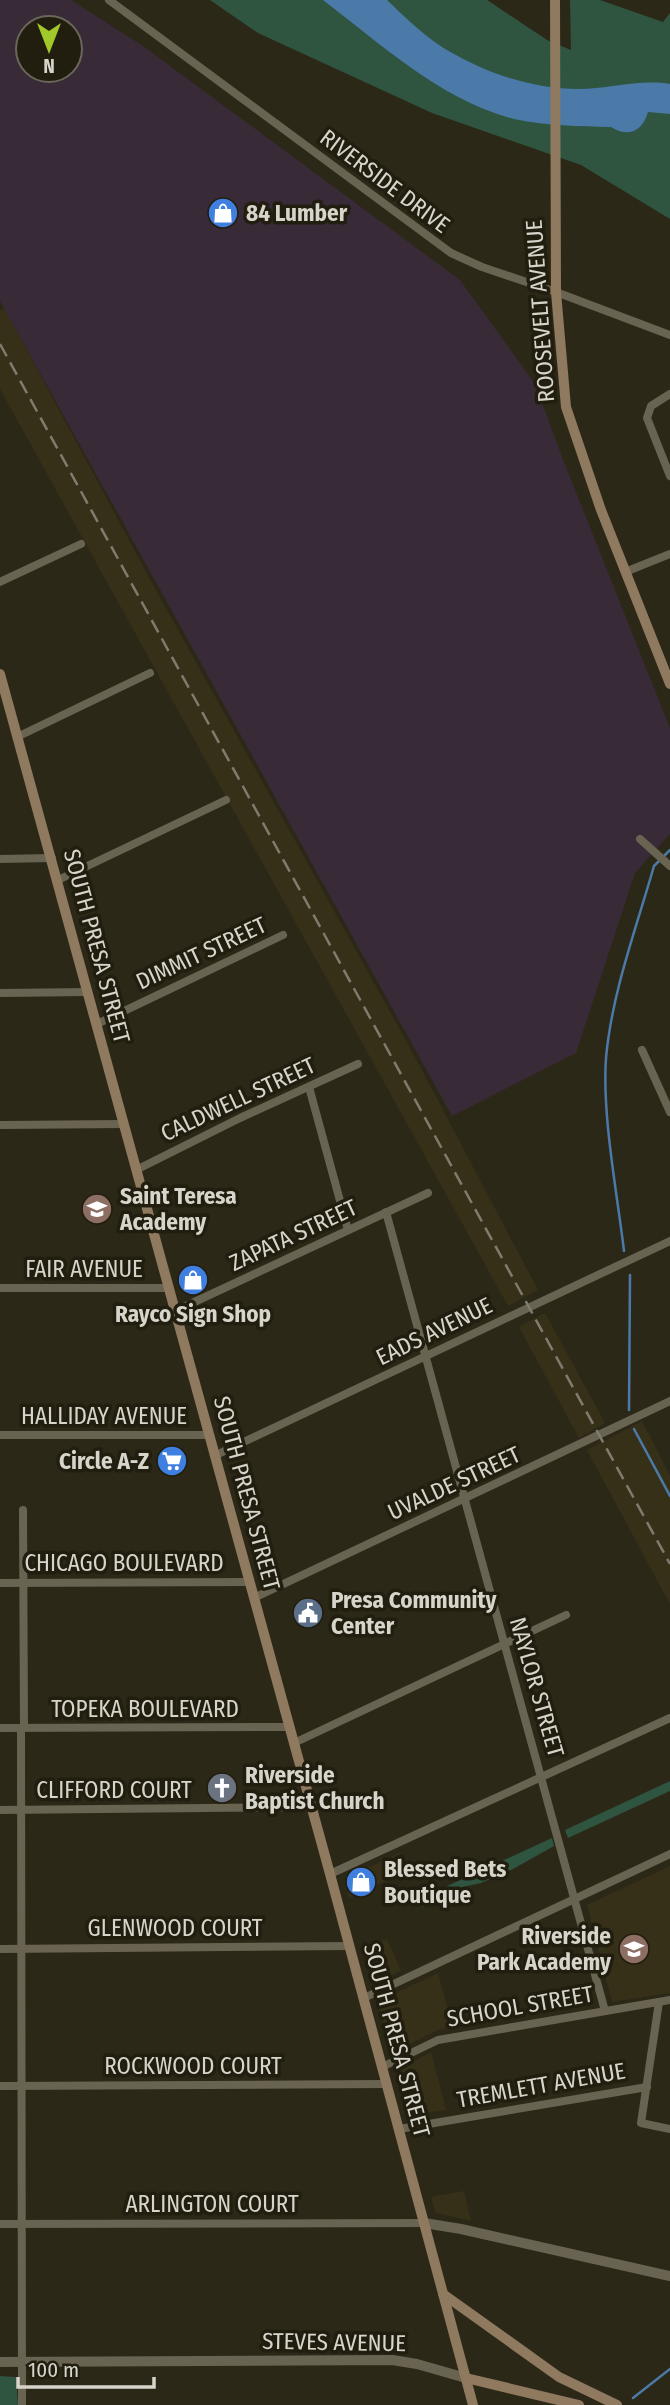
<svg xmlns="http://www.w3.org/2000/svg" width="670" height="2405" viewBox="0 0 670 2405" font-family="'Fira Sans Condensed',sans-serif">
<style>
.built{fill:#363019}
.industrial{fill:#382a37;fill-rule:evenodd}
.green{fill:#2f5440}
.water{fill:#4b7aa8}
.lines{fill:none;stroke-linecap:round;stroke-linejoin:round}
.stream{stroke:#4b7aa8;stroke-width:2.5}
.minor{stroke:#696452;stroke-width:8}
.tertiary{stroke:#696452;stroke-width:10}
.secondary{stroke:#8f795f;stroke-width:10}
.rail{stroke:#7f7c6f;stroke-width:2.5;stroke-dasharray:14 7;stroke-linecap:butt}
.labels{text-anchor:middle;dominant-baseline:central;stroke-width:7;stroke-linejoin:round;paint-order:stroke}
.street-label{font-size:23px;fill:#d7d5cb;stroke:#221e0f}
.poi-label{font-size:23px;font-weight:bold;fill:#d7d5cb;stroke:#221e0f;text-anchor:start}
</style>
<rect width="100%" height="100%" fill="#2c2818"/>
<!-- built -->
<g class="built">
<path d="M5 309 152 583 415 1057 538 1290 508 1306 0 389V310Z"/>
<path d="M545 1313 605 1423 579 1438 519 1327Z"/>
<path d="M642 1421 670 1476V1604L587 1450Z"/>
<path d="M399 1853 404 1872 349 1898 346 1882 348 1877Z"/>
<path d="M670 1866V1993L612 2002 587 1905Z"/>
<path d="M387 1939 401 1971 379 1982 376 1980 365 1948Z"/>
<path d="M438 1973 453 2027 440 2029 393 2052 390 2049 378 2005 379 2001Z"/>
<path d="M431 2052 446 2110 408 2115 396 2072 399 2069Z"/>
<path d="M464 2191 471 2221 436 2213 431 2197Z"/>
</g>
<!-- industrial -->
<path class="industrial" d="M0 0H71L143 46 460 280 535 384 564 462 670 728V834L635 873 576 1053 452 1116 0 301ZM28 28H70V70H28Z"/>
<!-- green -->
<g class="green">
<path d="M210 0H487L547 40 571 50 570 0H600L663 22 670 13V219L581 165 432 113 258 33Z"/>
<path d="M670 1781V1791L568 1838 565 1830Z"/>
<path d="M552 1838 554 1846 513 1869 481 1883 463 1887 422 1907 419 1899Z"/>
<path d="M0 2376 16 2377 18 2405H0Z"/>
</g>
<!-- water -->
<path class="water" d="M323 0H387C407 19 429 41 454 54 491 75 536 89 578 89 609 89 639 79 670 84V114L648 112C643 131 628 138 611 127 580 126 545 126 514 119 441 100 382 45 323 0Z"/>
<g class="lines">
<!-- stream -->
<g class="stream">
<path d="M664 856 670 850"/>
<path d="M624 1251C617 1192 602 1116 606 1058 612 992 636 929 654 866L659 861"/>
<path d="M629 1410 630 1275"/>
<path d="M634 1429 670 1496"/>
<path d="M633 2398 670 2369"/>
</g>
<!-- minor -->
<g class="minor">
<path d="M109 0 451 253 482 267 556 292 670 335"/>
<path d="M670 394 651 406 647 418 670 476"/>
<path d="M625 572 670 554"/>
<path d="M0 582 81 544"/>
<path d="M17 737 150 673"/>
<path d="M640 839 670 866"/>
<path d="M0 859 52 858"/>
<path d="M58 880 226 800"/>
<path d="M0 993 88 992"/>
<path d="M97 1024 283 935"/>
<path d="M642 1050 670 1112"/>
<path d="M309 1087 348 1230"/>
<path d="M0 1125 124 1124"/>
<path d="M136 1170 240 1118 358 1064"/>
<path d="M386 1212 605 2011"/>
<path d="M0 1288H169"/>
<path d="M175 1311 428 1193"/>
<path d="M0 1435H209"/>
<path d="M214 1456 670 1241"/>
<path d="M23 1510 24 1728"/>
<path d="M0 1583 249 1582"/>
<path d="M254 1598 670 1401"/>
<path d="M0 1728 290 1727"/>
<path d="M21 1728 22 2405"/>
<path d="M294 1743 566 1615"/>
<path d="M0 1810 311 1807"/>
<path d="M330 1874 670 1718"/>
<path d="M0 1949 350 1946"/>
<path d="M364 1998 670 1854"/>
<path d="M659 2002 641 2123 670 2129"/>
<path d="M382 2067 438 2040 670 2000"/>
<path d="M0 2086 387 2084"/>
<path d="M399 2129 647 2087"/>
<path d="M0 2224 424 2223"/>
</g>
<!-- tertiary -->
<g class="tertiary">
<path d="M424 2223 461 2229 670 2276"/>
<path d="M0 2362 392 2360 417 2364 466 2378"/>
</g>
<!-- secondary -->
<g class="secondary">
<path d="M555 0 556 292 566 407 601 510 670 684"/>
<path d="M0 674 330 1874 473 2405"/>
<path d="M443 2294 559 2377 617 2405"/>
<path d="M466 2378 579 2405"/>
</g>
<!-- rail -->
<path class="rail" d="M0 344 670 1564"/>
</g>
<!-- icons -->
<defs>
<g id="shop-disc" transform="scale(1.575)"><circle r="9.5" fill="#3f7fe0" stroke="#221e0f"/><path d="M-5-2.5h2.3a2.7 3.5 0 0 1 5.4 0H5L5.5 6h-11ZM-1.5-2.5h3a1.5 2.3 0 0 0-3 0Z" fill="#fff"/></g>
<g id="school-disc" transform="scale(1.575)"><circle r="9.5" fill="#8d6e63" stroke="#221e0f"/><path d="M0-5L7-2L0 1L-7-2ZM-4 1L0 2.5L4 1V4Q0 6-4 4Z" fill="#fff"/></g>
<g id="supermarket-disc" transform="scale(1.575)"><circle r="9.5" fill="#3f7fe0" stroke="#221e0f"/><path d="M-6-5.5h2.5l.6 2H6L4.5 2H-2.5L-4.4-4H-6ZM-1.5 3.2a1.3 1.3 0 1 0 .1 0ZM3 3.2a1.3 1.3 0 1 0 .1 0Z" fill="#fff"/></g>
<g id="civic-disc" transform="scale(1.575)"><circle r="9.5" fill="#5c6f8a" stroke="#221e0f"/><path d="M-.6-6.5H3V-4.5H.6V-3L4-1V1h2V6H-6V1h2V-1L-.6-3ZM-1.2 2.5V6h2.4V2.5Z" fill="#fff"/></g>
<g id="church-disc" transform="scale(1.575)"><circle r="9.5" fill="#6b7280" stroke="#221e0f"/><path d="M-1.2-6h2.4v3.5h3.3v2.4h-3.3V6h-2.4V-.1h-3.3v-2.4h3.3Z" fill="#fff"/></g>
</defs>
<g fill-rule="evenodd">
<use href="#shop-disc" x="223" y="213"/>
<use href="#school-disc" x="97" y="1209"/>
<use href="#shop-disc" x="193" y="1280"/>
<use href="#supermarket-disc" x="172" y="1461"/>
<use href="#civic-disc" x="308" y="1613"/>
<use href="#church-disc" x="222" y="1788"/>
<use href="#shop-disc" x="361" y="1882"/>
<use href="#school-disc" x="634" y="1949"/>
</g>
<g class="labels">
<!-- street labels -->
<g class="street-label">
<text transform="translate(385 181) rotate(37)">RIVERSIDE DRIVE</text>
<text transform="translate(540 311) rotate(-94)">ROOSEVELT AVENUE</text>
<text transform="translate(97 946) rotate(75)">SOUTH PRESA STREET</text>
<text transform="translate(201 953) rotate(-25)">DIMMIT STREET</text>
<text transform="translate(238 1099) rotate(-25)">CALDWELL STREET</text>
<text transform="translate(293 1235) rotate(-25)">ZAPATA STREET</text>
<text x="84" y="1269">FAIR AVENUE</text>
<text transform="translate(434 1331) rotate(-26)">EADS AVENUE</text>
<text x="104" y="1416">HALLIDAY AVENUE</text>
<text transform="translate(454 1483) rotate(-25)">UVALDE STREET</text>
<text transform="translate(247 1493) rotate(75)">SOUTH PRESA STREET</text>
<text x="124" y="1563">CHICAGO BOULEVARD</text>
<text transform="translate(537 1687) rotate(74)">NAYLOR STREET</text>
<text x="145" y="1709">TOPEKA BOULEVARD</text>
<text x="114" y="1790">CLIFFORD COURT</text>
<text x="175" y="1928">GLENWOOD COURT</text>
<text transform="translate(520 2006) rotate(-10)">SCHOOL STREET</text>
<text transform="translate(397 2040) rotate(75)">SOUTH PRESA STREET</text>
<text x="193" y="2066">ROCKWOOD COURT</text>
<text transform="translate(541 2085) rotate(-10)">TREMLETT AVENUE</text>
<text x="212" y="2204">ARLINGTON COURT</text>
<text transform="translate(334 2342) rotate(1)">STEVES AVENUE</text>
</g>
<!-- poi labels -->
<g class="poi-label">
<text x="246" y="213">84 Lumber</text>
<text x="120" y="1196">Saint Teresa<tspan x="120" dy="26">Academy</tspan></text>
<text x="193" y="1314" text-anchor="middle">Rayco Sign Shop</text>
<text x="149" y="1461" text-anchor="end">Circle A-Z</text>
<text x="331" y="1600">Presa Community<tspan x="331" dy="26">Center</tspan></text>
<text x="245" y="1775">Riverside<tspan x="245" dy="26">Baptist Church</tspan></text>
<text x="384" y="1869">Blessed Bets<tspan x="384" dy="26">Boutique</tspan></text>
<text x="611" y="1936" text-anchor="end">Riverside<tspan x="611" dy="26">Park Academy</tspan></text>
</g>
</g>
<!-- north arrow -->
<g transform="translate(49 49) rotate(180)"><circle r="33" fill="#221e0f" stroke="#6a675a" stroke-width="2"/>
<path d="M0-5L12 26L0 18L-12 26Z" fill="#a1c92a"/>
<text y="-10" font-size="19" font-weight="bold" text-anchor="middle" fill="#d7d5cb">N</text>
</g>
<!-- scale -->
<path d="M18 2377v10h136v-10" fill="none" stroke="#d7d5cb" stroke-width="3.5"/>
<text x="28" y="2377" font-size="21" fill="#d7d5cb" stroke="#221e0f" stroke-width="5" paint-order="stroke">100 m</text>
</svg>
